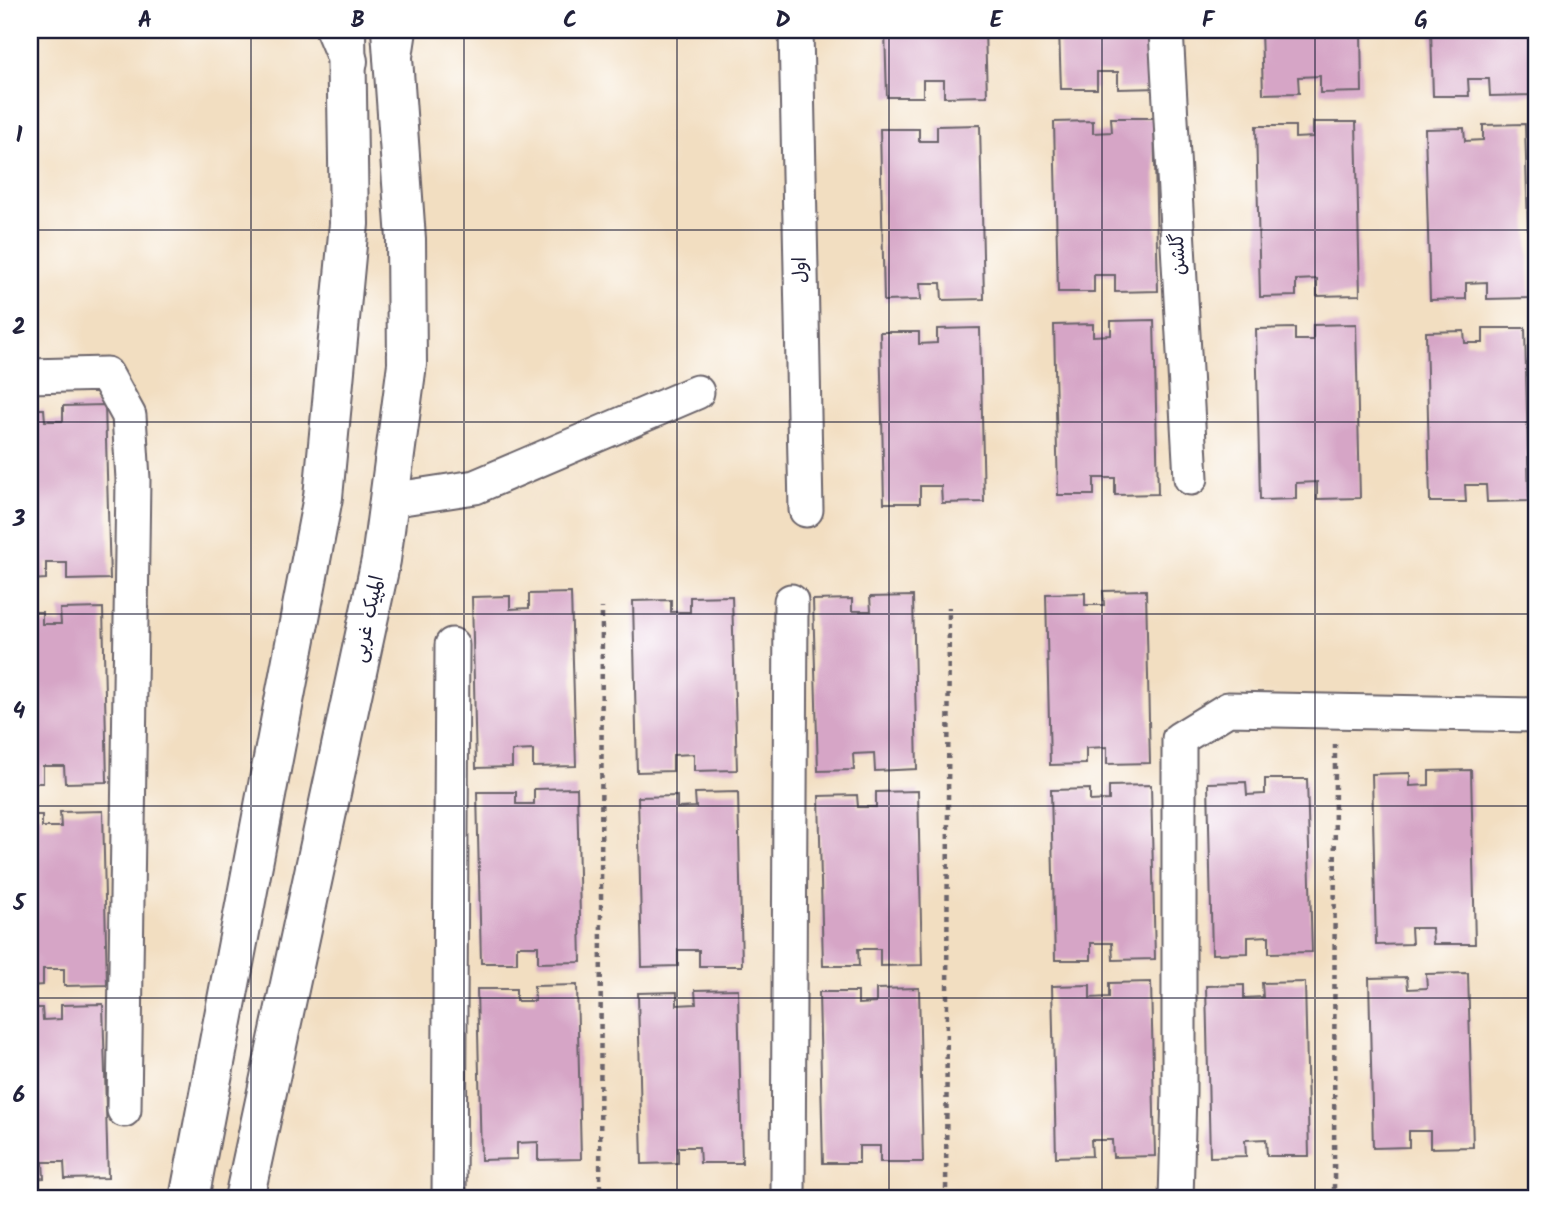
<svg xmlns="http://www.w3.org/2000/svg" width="1566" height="1229" viewBox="0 0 1566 1229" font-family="Kalam,'Playpen Sans Arabic',sans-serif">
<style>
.building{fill:#d6a5c6}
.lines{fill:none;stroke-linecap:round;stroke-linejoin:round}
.minor-casing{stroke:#6b646a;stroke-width:37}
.tertiary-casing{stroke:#6b646a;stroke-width:42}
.secondary-casing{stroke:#6b646a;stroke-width:42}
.path{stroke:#6b646a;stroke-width:4.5;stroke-dasharray:5 5;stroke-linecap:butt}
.minor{stroke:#fff;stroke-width:33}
.tertiary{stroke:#fff;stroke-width:38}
.secondary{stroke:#fff;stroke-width:38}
.grid{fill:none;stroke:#22223b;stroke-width:2;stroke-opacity:0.55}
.labels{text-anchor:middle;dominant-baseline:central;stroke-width:5;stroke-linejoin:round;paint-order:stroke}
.street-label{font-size:19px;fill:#22223b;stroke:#fff}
.neatline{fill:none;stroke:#22223b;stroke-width:2.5}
.grid-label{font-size:23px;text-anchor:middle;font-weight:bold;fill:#22223b}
</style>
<rect width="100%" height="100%" fill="#fff"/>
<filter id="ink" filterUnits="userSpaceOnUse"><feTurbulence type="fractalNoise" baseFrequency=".0143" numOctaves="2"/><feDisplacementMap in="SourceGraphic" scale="14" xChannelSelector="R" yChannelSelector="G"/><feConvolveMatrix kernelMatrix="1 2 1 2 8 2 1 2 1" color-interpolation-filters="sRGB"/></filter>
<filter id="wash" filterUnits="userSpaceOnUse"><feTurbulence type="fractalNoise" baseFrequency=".00686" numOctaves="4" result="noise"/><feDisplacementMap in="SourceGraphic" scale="28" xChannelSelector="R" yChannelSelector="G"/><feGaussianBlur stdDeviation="1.57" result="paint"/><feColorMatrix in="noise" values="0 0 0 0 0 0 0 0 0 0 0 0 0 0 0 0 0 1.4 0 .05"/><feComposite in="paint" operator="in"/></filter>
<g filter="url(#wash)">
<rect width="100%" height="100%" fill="#f2dec1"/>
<g id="blocks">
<!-- building -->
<g class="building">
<path d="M885 30H985L987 96 944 97V80H923V97H887Z"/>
<path d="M1059 30H1159L1161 88 1118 89V72H1097V89H1061Z"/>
<path d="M1261 30H1361L1362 92 1320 93V76L1298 77 1299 93 1263 94Z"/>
<path d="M1431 30H1531L1532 95 1490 96 1489 79H1468L1469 96H1433Z"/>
<path d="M1111 118H1154L1158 291 1115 292V275H1094V292H1058L1054 122 1093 121V133L1112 132Z"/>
<path d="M1313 122H1356L1360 295 1317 296V279L1296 280V296L1260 297 1256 126H1295V138L1313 137Z"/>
<path d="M1525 124 1530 298 1487 299V282L1466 283V299L1430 300 1425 129 1464 128 1465 141 1483 140V125Z"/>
<path d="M980 125 984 299 942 300 941 283H920L921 300 884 301 880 129H919V141H937V126Z"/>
<path d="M1154 320 1158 494 1115 495V478H1094V495H1058L1054 325 1093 324V336L1111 335V321Z"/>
<path d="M1356 324 1360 498 1317 499V482L1296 483V499L1260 500 1256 329 1295 328V340H1313V325Z"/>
<path d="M980 328 984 502 942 503 941 486H920V503H884L880 332H919V344L937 343V329Z"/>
<path d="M1483 328H1525L1529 501 1487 502 1486 485H1465L1466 502H1430L1426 332 1464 331 1465 343H1483Z"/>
<path d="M105 405 110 579 67 580V563H46V579L30 580V409H44L45 421H63V406Z"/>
<path d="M1146 590 1150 763 1107 764V747L1086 748V764L1050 765 1046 594 1085 593V605H1104L1103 591Z"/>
<path d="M571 593 576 766 533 767V750L512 751V767L476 768 472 597 510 596V609L529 608V594Z"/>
<path d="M732 596 737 770 694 771V754L673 755V771L637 772 633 601 671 600V612H690V597Z"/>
<path d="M913 596 917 769 875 771 874 753 853 754 854 770 818 771 813 600 852 599V611H871L870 597Z"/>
<path d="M103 608 107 782 65 783 64 766H43V783H30V612H42V624H61L60 609Z"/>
<path d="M1471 770 1475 944H1433L1432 928H1411L1412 944 1376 945 1372 774 1410 773V786L1429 785V771Z"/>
<path d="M1265 779H1307L1312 952 1269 953V936L1248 937V953L1212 954 1208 783 1246 782 1247 795 1265 794Z"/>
<path d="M1151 785 1155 959 1113 960 1112 943H1091V960H1055L1051 790 1090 789V801L1109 800V786Z"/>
<path d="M577 788 581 962 538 963V946H517V963H481L477 792H516V804H534V789Z"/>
<path d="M918 791 922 965 880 966V949H858L859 966H823L819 796 857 795 858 807H876V792Z"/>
<path d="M738 792 742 966H699V950H678V966L642 967 638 797 677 796V808L696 807 695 793Z"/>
<path d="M103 811 107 985 64 986V969H43V985L30 986V815H42V827H61L60 812Z"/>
<path d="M1468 973 1473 1147 1430 1148V1131H1409V1147L1373 1148 1369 978 1407 977 1408 989 1427 988 1426 974Z"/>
<path d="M1151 982 1155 1156 1113 1157 1112 1140H1091L1092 1156 1056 1157 1052 986 1090 985V998L1109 997V983Z"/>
<path d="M1305 982 1309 1156H1267L1266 1139 1245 1140 1246 1156 1210 1157 1206 986 1244 985V998L1263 997 1262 983Z"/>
<path d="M577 985 581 1159 538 1160V1142L517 1143V1159L481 1160 477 989H516V1001H535L534 986Z"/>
<path d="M919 988 923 1162H880V1146H859V1163H823L819 992H858V1004L876 1003V989Z"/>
<path d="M738 989 742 1163H700L699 1147H678V1163L642 1164 638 993 677 992V1005L696 1004 695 990Z"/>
<path d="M103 1004 108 1178 65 1179 64 1162H43L44 1178 30 1179V1008H42L43 1020 61 1019V1005Z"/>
</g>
</g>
</g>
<g filter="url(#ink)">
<use href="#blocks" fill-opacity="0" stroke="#6b646a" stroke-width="2"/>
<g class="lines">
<!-- minor casing -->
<g class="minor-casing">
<g id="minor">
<path d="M796 30 806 510"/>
<path d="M1166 30 1191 478"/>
<path d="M30 376 106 374 129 416 133 479 124 1110"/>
<path d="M390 500 475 487 697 392"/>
<path d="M449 1199 452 645"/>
<path d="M788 1199 791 601"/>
<path d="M1176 1199 1179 1092V739L1228 709 1536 715"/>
</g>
</g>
<!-- tertiary casing -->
<g class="tertiary-casing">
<g id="tertiary">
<path d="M189 1199 323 497 349 224 346 30"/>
<path d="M244 1199 381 560 407 364 406 239 391 30"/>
</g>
</g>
<!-- secondary casing -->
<g class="secondary-casing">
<g id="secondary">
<path d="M335 30 348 61"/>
<path d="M393 56 397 30"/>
</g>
</g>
<!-- path -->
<g class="path">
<path d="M600 1199 602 608"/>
<path d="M946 1199 949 607"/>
<path d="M1334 1199 1335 743"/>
</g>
<!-- minor -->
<use href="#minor" class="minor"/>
<!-- tertiary -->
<use href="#tertiary" class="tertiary"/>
<!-- secondary -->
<use href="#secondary" class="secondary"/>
</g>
</g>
<!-- grid -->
<path class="grid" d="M251 30V1199M464 30V1199M677 30V1199M889 30V1199M1102 30V1199M1315 30V1199M30 230H1536M30 422H1536M30 614H1536M30 806H1536M30 998H1536"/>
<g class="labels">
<!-- street labels -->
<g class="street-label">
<text transform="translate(1179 254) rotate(-93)">گلشن</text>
<text transform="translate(801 270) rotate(-91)">اول</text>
<text transform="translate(369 619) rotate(-78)">المپیک غربی</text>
</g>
</g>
<!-- margin -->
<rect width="1566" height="1229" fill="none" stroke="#fff" stroke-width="77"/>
<rect x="38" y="38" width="1490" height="1152" class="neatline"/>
<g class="grid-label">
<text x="145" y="27">A</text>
<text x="358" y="27">B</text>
<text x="570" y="27">C</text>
<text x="783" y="27">D</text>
<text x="996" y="27">E</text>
<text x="1208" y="27">F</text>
<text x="1421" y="27">G</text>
<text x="19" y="142">1</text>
<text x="19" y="334">2</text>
<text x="19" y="526">3</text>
<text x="19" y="718">4</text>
<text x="19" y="910">5</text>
<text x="19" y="1102">6</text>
</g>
</svg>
